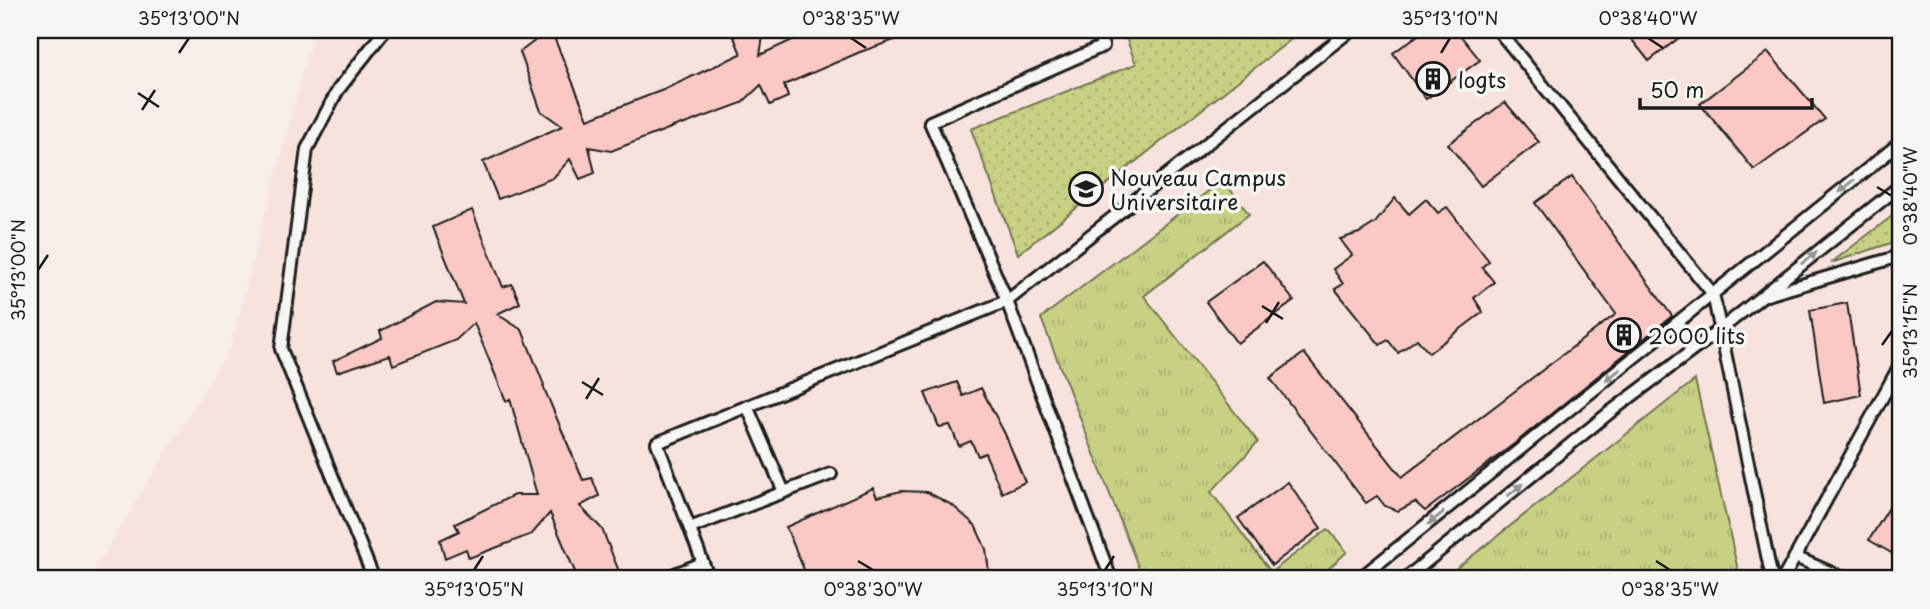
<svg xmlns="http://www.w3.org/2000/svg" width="1930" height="609" viewBox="0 0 1930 609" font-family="'Playpen Sans',sans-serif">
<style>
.built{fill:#f8e2de}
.grass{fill:url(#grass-tufts);stroke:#717650;stroke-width:2}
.park{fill:url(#park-dots);stroke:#717650;stroke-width:2}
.building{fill:#fac9c3;stroke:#1c1c1c;stroke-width:2}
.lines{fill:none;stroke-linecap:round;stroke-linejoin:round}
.service-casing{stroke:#1c1c1c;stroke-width:16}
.service{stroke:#f6f6f2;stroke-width:10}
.oneway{fill:#949492}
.ticks{fill:none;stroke:#1c1c1c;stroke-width:2.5}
.labels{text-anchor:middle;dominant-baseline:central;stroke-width:7;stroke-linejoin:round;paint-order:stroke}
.poi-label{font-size:21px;fill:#1c1c1c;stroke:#f6f6f2;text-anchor:start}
.neatline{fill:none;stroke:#1c1c1c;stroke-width:2.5}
.ticks-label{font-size:18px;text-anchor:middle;fill:#1c1c1c}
</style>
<defs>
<pattern id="grass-tufts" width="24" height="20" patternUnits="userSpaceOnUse" patternTransform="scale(1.75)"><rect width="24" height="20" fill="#c6d184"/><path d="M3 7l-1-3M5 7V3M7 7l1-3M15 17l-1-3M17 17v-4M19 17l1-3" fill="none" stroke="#aab371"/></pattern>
<pattern id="park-dots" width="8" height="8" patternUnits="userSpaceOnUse" patternTransform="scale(1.75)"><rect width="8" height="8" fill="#c6d184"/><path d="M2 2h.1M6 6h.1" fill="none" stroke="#aab371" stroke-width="1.8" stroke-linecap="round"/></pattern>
</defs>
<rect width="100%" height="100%" fill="#f7ede9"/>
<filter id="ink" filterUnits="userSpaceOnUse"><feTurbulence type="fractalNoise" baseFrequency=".0143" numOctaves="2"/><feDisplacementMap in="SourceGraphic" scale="14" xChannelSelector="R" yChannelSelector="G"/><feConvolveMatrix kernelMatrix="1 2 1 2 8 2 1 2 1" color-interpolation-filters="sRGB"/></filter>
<g filter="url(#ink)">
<!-- built -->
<path class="built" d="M314 30H1900V579H89L230 348Z"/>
<!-- grass -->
<g class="grass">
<path d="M1223 180 1249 214 1144 296 1258 442 1211 492 1271 572 1328 529 1347 552 1317 579H1143L1041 318Z"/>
<path d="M1695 380 1740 579H1443Z"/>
</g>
<!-- park -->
<g class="park">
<path d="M1123 30H1303L1018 254 971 129 1136 64Z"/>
<path d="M1900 210V240L1831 263Z"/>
</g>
<!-- building -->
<g class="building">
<path d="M731 30H764L760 55 814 30H914L915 33 860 52 784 85 788 97 770 105 761 85 742 103 682 125 681 124 611 151 589 147 595 173 580 179 570 159 553 178 498 199 483 162 562 126 541 111 520 52 536 40 553 35 588 119 663 90 741 54Z"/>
<path d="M1425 30H1456L1480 60 1426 99 1393 53Z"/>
<path d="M1624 30H1689L1649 61Z"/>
<path d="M1768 52 1825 119 1754 170 1700 104Z"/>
<path d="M1505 102 1539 142 1481 186 1448 144Z"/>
<path d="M1572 177 1672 316 1514 444 1425 511 1415 502 1398 511 1385 506 1377 496 1366 503 1270 378 1304 353 1402 477 1616 314 1535 203Z"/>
<path d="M1395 198 1409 214 1426 199 1438 213 1447 207 1489 261 1482 267 1494 282 1474 298 1483 312 1429 353 1417 339 1398 353 1388 340 1380 345 1335 289 1343 284 1333 269 1352 255 1340 239 1359 233 1375 223Z"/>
<path d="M472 210 503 287 512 284 520 303 497 314 522 330 544 385 543 386 583 480 592 478 599 496 580 506 602 529 622 579H578L550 513 532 534 469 558 466 549 445 558 440 540 459 531 455 524 514 495H537L510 399 506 401 474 323 456 340 393 365 390 355 337 372 333 361 382 338 380 331 436 302 464 304 433 227Z"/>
<path d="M1263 261 1294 301 1237 343 1206 302Z"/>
<path d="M1847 303 1861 395 1824 403 1810 310Z"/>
<path d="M957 382 963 396 981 388 1005 434 1025 482 1002 493 985 453 978 456 971 441 959 446 950 425 939 427 925 393Z"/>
<path d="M1288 482 1321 528 1272 565 1238 518Z"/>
<path d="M873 488 877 497 901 491 927 492 952 505 975 525 986 549 990 579H808L786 527Z"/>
<path d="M1900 490V558L1869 540Z"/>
</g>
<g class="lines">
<!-- service casing -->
<g class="service-casing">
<g id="service">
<path d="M1096 30 1103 46 930 122 1007 301 1111 579"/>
<path d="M1498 30 1713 294 1772 579"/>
<path d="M1767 295 1900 256"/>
<path d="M747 406 784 492"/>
<path d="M690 528 831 474"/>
<path d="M1795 557 1846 579"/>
<path d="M703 563 657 443 1007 301 1351 30"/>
<path d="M374 579 281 349 307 149 338 90 385 30"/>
<path d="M662 579 703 563 709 579"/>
<path d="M1359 579 1900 143"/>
<path d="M1405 579 1609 413 1721 329 1900 186"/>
<path d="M1783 579 1900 365"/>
</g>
</g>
<!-- service -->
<use href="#service" class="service"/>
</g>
<!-- one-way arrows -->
<defs><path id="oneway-solid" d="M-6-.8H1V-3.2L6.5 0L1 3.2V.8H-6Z" transform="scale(1.75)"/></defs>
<g class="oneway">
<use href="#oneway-solid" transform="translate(1847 186) rotate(141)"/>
<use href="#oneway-solid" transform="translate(1809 258) rotate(-38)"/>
<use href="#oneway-solid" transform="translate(1613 375) rotate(141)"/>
<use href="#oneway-solid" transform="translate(1515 490) rotate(-39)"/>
<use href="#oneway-solid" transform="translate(1436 518) rotate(141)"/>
</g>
</g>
<!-- ticks -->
<path class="ticks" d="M851 38 866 48M1648 38 1663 48M179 53 189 38M1441 53 1450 38M138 93 159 107M142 110 155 90M1877 187 1892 196M38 270 48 255M1262 306 1283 319M1266 323 1279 302M1882 345 1892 331M582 382 603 395M586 399 599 378M858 561 873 570M1656 561 1670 570M474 570 483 556M1105 570 1114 556"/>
<!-- icons -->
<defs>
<g id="building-ring" transform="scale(1.75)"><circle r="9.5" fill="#f6f6f2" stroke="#1c1c1c" stroke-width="1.5"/><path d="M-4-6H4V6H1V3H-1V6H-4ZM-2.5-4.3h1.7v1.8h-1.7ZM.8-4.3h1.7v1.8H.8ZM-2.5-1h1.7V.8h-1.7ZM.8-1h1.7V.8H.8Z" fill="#1c1c1c"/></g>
<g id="university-ring" transform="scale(1.75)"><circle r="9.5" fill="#f6f6f2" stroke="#1c1c1c" stroke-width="1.5"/><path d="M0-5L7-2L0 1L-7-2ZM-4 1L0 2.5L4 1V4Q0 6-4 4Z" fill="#1c1c1c"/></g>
</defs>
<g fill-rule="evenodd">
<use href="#building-ring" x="1433" y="79"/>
<use href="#university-ring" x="1086" y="189"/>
<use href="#building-ring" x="1624" y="335"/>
</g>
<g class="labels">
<!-- poi labels -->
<g class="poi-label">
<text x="1458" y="79">logts</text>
<text x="1110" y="177">Nouveau Campus<tspan x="1110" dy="24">Universitaire</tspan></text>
<text x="1648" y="335">2000 lits</text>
</g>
</g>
<!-- margin -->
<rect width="1930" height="609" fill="none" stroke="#f6f6f2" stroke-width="77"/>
<!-- scale -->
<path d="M1640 98v10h172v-10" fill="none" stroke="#1c1c1c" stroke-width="3.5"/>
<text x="1650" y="98" font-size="21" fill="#1c1c1c" stroke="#f6f6f2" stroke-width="5" paint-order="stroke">50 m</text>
<rect x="38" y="38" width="1854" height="532" class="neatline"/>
<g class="ticks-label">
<text x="189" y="25">35°13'00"N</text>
<text x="851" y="25">0°38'35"W</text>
<text x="1450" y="25">35°13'10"N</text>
<text x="1648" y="25">0°38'40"W</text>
<text transform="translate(1911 196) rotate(-90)" y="6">0°38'40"W</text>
<text transform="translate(19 270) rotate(-90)" y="6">35°13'00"N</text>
<text transform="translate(1911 331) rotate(-90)" y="6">35°13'15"N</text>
<text x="474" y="596">35°13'05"N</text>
<text x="873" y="596">0°38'30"W</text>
<text x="1105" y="596">35°13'10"N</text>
<text x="1670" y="596">0°38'35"W</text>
</g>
</svg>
